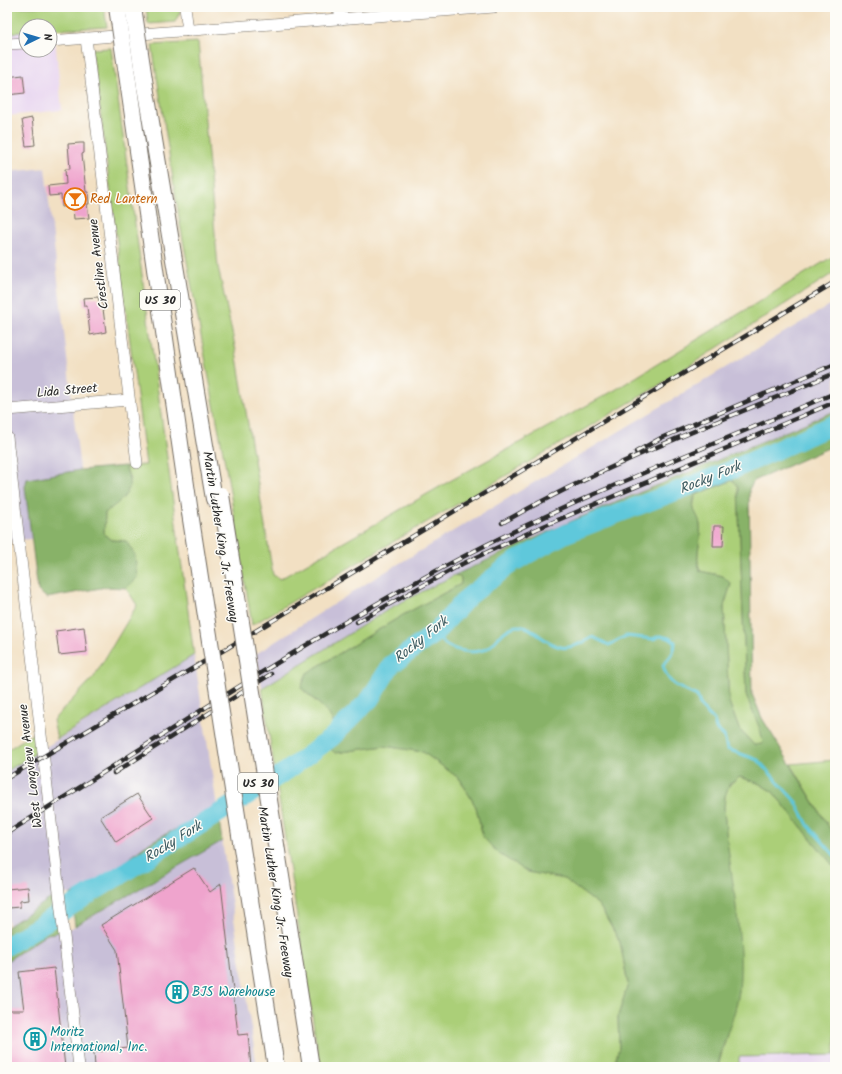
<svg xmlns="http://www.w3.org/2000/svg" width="842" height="1074" viewBox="0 0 842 1074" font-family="Kalam,sans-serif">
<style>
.built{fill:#e6d2f0}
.industrial{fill:#c8bfd8}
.green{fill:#abcf78;stroke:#6b7d52}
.forest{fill:#88b268;stroke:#5a6e4a;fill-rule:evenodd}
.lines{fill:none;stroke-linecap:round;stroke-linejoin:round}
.stream{stroke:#5fc8db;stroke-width:3}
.river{stroke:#5fc8db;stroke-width:19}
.building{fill:#efa4cd}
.minor-casing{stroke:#716a60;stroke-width:12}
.highway-casing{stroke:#716a60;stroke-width:18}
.minor{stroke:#fff;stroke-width:11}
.highway{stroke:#fff;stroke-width:16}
.rail-casing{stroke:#2b2b2b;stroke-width:4.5}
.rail{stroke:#fdfcf7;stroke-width:3;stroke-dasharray:9;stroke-linecap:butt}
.highway-bridge-casing{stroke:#716a60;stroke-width:18;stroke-linecap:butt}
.highway-bridge{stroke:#fff;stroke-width:16}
.labels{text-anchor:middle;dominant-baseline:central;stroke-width:3;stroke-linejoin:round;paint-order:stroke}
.shield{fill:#fdfcf7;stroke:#6a6a68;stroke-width:1}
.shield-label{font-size:12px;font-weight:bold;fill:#2b2b2b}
.food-label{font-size:13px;fill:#c56008;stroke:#fdfcf7;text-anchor:start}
.street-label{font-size:13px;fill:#2b2b2b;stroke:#fdfcf7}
.culture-label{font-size:13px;fill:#0d838f;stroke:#fdfcf7;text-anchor:start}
.water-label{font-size:14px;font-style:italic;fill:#3b5a60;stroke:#fdfcf7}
</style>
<rect width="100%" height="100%" fill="#fdfcf7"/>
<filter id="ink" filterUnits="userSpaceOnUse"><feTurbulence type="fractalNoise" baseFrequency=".025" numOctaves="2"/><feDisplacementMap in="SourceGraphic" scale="8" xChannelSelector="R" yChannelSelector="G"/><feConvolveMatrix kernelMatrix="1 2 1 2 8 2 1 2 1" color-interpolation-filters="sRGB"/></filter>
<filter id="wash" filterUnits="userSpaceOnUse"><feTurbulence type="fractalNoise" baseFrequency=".012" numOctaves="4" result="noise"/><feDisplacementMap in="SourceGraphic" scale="16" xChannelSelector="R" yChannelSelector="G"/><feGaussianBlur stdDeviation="0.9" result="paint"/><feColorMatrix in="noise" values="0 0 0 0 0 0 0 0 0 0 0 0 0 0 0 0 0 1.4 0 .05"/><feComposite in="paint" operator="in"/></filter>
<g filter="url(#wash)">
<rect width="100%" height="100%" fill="#f2e0c3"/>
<!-- built -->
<g class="built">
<path d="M54 29 62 110 7 116V33L26 32V50H50V30Z"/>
<path d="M835 1055V1067H739V1057Z"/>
</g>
<!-- industrial -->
<g class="industrial">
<path d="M45 168 80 470 27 479 25 487 31 539 7 541V172Z"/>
<path d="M835 302V411L521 543 394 606 262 688 256 654 370 581Z"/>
<path d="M194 655 219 820 207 818 193 822 149 844 96 884 81 893 56 895 9 925 7 915V771Z"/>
<path d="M222 841 257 1067H7V961L47 934 61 932 76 926Z"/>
</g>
<!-- green -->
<g class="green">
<path d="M7 7H104L107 27 50 30V26H26V32L7 33Z"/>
<path d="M146 7H179L180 12 175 22 148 24Z"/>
<path d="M198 42 218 267 236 351 273 575 280 579 448 482 615 390 835 255V272L653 389 252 625 228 479 180 224 152 45Z"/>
<path d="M111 48 194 655 57 739 53 720 94 677 137 605 126 588 137 578 126 541 112 540 104 534 105 513 130 479 125 466 146 465 92 49Z"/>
<path d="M733 480 738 487 746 694 762 733 763 744 754 745 739 729 729 702 724 606 731 584 723 576 700 571C694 555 702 541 700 525 697 511 690 513 696 495Z"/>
<path d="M455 575 461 578V584L403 615 307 673 301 688 329 713 334 726 335 753 384 746 423 752 460 779 476 807 483 837 528 872 564 879 599 905 620 942 628 985 618 1016 619 1048 613 1067H320L262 688 394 606Z"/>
<path d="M37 731 41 750 7 771V750Z"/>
<path d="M835 760V837L791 764Z"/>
<path d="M739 777 758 783 773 792 835 868V1055L739 1057V1067H718L739 991 724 809C725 793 725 786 739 777Z"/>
</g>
<!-- forest -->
<g class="forest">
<path d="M835 411V445L754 481 749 489 752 694 762 718 835 837V868L773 792 758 783 740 777 730 783 725 796 724 809C728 868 745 932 739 991 736 1017 722 1041 718 1067H613L619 1048 618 1016 628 984 620 942 599 905 564 879 528 872 499 854 483 837 476 807 460 779 423 752 384 746 335 753 323 742C326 739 332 734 334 730 338 717 310 696 301 688L307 673 403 615 461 584V578L455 575 579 518ZM733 480 738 487 746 694C751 711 762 728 763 744L754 745 739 729 729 702 724 606 731 584 723 576 700 571C694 555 702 541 700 525 698 511 690 513 695 495Z"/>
<path d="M125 466C136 492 124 498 105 513L104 534 112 540 126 541 135 555 137 578 126 588 106 587 47 598 38 591 25 487 27 479 80 470Z"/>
<path d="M207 818 219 820 222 841 75 926 71 894C99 890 125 860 148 844 165 833 187 824 207 818Z"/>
<path d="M56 895 61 932 47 934 7 961V927Z"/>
</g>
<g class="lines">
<!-- stream -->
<path class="stream" d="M435 633C438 636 442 641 445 644 456 652 478 655 489 647 498 639 506 626 519 626 527 626 531 629 537 634 561 652 567 651 593 637L609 645 626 636 653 639 660 636 669 638 675 642C675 653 670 657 663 665 668 686 679 687 697 696L701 707 714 720 716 729 724 736 727 749 758 760 796 802 808 825 835 856"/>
<!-- river -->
<path class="river" d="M7 946 288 770 331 738 370 699 391 665 435 633 468 597 512 563 565 534 734 469 835 424"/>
</g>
<g id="blocks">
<!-- building -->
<g class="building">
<path d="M23 75 25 93 7 95V77Z"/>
<path d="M32 118 35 145 26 146 22 120Z"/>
<path d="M80 143H84V153L82 154 86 192H88L89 204H87L89 218 74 219 73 206 62 207 61 195 49 196 48 186 66 184 65 169H70L68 144Z"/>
<path d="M98 297 99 301H102L106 332 90 335 87 306H84L83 298Z"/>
<path d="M714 526H724L723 546H713Z"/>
<path d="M84 627 87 652 59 655 56 631Z"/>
<path d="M137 794 153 818 116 842 100 817Z"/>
<path d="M194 868 210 892 221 884 238 1035 248 1034 251 1067H95L94 1052 128 1048 117 950 101 925Z"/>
<path d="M28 887 29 900 20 901V907L8 908 7 889Z"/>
<path d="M54 968 65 1067H7V1010H24L19 972Z"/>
</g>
</g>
</g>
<g filter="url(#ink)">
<use href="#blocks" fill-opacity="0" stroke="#716a60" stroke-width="1"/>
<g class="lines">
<!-- minor casing -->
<g class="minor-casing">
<g id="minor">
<path d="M185 7 188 31"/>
<path d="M339 7 341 19"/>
<path d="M86 38 137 463"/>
<path d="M50 41 494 7"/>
<path d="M7 44 26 43"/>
<path d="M7 410 129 400"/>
<path d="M7 437 79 1067"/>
</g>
</g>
<!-- highway casing -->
<g class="highway-casing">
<g id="highway">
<path d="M145 86 214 499"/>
<path d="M129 88 190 513"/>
</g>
</g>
<!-- minor -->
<use href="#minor" class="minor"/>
<!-- highway -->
<use href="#highway" class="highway"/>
<!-- rail casing -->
<g class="rail-casing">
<g id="rail">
<path d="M636 452 661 438 835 364"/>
<path d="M502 523C607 463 723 420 835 373"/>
<path d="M357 622 462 564 539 528 835 402"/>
<path d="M114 773 271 674"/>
<path d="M7 778 229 647 835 282"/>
<path d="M7 833C156 741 300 642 455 561 576 497 708 447 835 393"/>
</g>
</g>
<!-- rail -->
<use href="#rail" class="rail"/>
<!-- highway-bridge casing -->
<g class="highway-bridge-casing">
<g id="highway-bridge">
<path d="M117 7 129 88"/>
<path d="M133 7 145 86"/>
<path d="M221 495 311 1067"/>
<path d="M190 513 276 1067"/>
</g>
</g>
<!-- highway-bridge -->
<use href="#highway-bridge" class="highway-bridge"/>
</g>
</g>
<!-- icons -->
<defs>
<g id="bar-ring" transform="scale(1.15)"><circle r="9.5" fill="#fdfcf7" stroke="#e8710a" stroke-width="1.5"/><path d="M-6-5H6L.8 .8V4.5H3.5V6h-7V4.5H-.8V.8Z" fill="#e8710a"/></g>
<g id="building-ring" transform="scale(1.15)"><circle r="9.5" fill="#fdfcf7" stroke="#0f9aa8" stroke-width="1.5"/><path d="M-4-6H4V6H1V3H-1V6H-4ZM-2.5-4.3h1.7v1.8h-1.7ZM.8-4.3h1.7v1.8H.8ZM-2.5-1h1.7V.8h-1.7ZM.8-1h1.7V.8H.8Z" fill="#0f9aa8"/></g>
</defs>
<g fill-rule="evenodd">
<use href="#bar-ring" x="75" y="199"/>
<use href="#building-ring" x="177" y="992"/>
<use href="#building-ring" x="35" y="1039"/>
</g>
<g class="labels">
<!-- shield labels -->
<g class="shield">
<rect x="140" y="290" width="40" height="20" rx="3"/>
<rect x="238" y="773" width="40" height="20" rx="3"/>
</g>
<g class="shield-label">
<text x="160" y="300">US 30</text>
<text x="258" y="783">US 30</text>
</g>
<!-- food labels -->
<g class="food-label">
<text x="90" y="199">Red Lantern</text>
</g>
<!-- street labels -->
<g class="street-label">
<text transform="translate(99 264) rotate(-97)">Crestline Avenue</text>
<text transform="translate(67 391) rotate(-5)">Lida Street</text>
<text transform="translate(220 537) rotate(81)">Martin Luther King Jr. Freeway</text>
<text transform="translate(31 766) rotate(-97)">West Longview Avenue</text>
<text transform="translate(275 892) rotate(81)">Martin Luther King Jr. Freeway</text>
</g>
<!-- culture labels -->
<g class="culture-label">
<text x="192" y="992">BJS Warehouse</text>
<text x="50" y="1032">Moritz<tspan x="50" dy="15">International, Inc.</tspan></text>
</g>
<!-- water labels -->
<g class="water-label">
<text transform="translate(710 478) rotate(-22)">Rocky Fork</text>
<text transform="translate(421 640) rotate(-39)">Rocky Fork</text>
<text transform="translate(173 842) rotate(-32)">Rocky Fork</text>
</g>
</g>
<!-- margin -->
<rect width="842" height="1074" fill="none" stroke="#fdfcf7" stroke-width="24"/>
<!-- north arrow -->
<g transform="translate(38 38) rotate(85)"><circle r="19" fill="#fdfcf7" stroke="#a9a8a5"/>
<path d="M0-3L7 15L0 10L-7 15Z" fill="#1f6fb2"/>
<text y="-6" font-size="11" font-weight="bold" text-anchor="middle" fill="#2b2b2b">N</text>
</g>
</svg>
